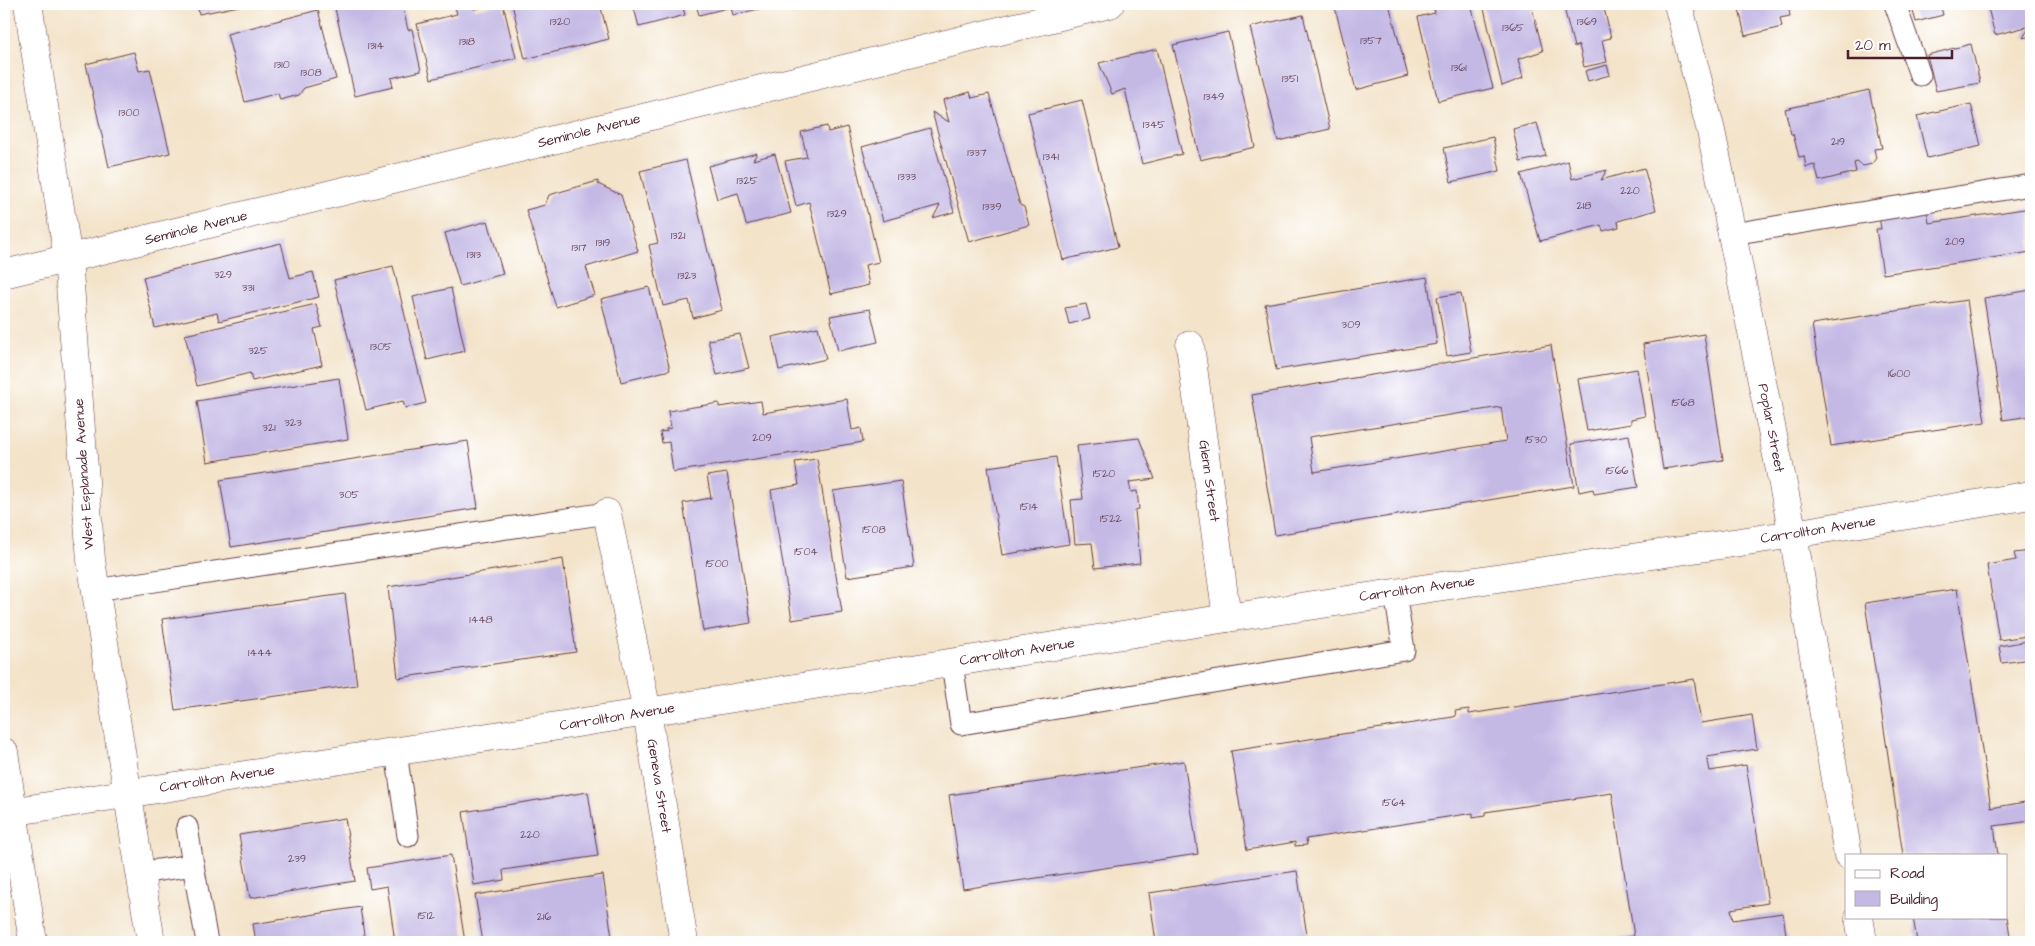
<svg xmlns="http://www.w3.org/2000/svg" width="2035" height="946" viewBox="0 0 2035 946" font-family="'Architects Daughter',sans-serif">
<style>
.building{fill:#c4b9e5;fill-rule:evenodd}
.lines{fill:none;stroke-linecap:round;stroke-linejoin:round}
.lane-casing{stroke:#633c43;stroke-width:23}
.street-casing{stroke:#633c43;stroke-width:29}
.secondary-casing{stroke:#633c43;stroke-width:29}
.lane{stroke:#fff;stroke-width:21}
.street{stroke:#fff;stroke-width:28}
.secondary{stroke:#fff;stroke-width:28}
.labels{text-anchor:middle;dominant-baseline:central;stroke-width:4;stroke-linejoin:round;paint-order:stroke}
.number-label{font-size:11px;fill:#68465a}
.street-label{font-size:14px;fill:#4a1f2b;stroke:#fff}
</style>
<rect width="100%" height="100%" fill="#fff"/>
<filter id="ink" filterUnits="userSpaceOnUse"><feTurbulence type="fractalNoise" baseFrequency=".02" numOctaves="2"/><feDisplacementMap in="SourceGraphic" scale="10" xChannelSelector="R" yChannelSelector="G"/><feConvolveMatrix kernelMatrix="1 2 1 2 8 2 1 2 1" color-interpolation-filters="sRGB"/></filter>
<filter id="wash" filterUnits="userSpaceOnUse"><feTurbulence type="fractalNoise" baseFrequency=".0096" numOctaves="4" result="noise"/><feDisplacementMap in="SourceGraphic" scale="20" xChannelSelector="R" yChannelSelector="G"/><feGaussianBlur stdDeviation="1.12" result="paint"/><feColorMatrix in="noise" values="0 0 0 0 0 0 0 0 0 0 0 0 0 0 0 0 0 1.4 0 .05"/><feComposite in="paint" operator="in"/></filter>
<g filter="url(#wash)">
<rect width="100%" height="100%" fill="#f3e3c9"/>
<g id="blocks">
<!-- building -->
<g class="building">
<path d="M197 4H244V5L199 14Z"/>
<path d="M334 4H402L408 30 412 29 421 71 391 78 393 87 355 96Z"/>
<path d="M454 4H473L474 9 503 4 516 58 431 79 417 24 457 14Z"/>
<path d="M512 4H600L609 39 525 59Z"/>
<path d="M633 4H682L685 15 639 27Z"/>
<path d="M696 4H762L763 8 733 15 731 7 699 15Z"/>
<path d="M1334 4H1389L1408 76 1356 90Z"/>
<path d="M1433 4H1458L1459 7 1471 5 1493 88 1438 101 1418 17 1435 13Z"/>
<path d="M1483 4H1531L1543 51 1518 59 1523 78 1502 86Z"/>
<path d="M1563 4H1603L1611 38 1602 40 1607 62 1584 67 1579 45 1574 47Z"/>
<path d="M1738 4H1788L1790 16 1780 18 1782 27 1745 36Z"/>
<path d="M1911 4H1940L1943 15 1916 22Z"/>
<path d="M1987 4H2031V36L2023 38 2030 26 1995 35Z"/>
<path d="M318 10 336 79 304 88 299 95 280 100 278 93 245 102 227 34Z"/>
<path d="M1303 15 1330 129 1278 141 1250 27Z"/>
<path d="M1228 32 1255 147 1200 160 1173 45Z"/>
<path d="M1971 44 1980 83 1936 91 1927 55Z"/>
<path d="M1157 49 1182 154 1142 164 1125 89 1112 94 1099 63Z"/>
<path d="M134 52 139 71 150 69 170 153 109 167 86 64Z"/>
<path d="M1607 65 1610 75 1588 81 1585 71Z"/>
<path d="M1869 90 1882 148 1874 149 1876 158 1872 164 1863 166 1857 162 1854 163 1856 172 1819 181 1815 165 1806 167 1804 156 1799 157 1793 134H1791L1785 109Z"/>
<path d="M970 92 972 98 989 94 1020 205 1024 207 1029 225 969 242 932 112 949 122 943 100Z"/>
<path d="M1082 100 1118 247 1063 260 1028 113Z"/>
<path d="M1971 104 1981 146 1927 158 1917 116Z"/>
<path d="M1537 123 1546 156 1520 162 1513 129Z"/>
<path d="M827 126 828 132 847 127 879 262 865 265 869 285 831 294 809 202 796 206 785 161 807 157 801 132Z"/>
<path d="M930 128 954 212 933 218 940 205 883 221 862 147Z"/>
<path d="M1493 137 1500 171 1451 182 1444 148Z"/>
<path d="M757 153 753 160 775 154 791 213 746 225 738 193 717 199 708 166Z"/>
<path d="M686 160 722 310 693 318 689 300 663 306 649 245 658 243 640 171Z"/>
<path d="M1568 161 1572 179 1607 170 1601 180 1644 168 1656 210 1618 221 1619 227 1603 231 1601 225 1540 241 1521 174Z"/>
<path d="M598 181V184L621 195 638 251 586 267 595 295 556 307 526 210 545 205 549 195Z"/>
<path d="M2031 208V252L1883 274 1876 229H1881L1879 216 1927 209 1929 223Z"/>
<path d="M488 221 503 274 460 286 445 233Z"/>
<path d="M281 243 290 278 313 272 319 297 219 321 217 313 155 328 143 277Z"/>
<path d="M393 266 426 403 405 408 403 401 366 410 334 280Z"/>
<path d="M1427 277 1437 344 1276 370 1265 304Z"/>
<path d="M649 287 670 370 621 382 601 299Z"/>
<path d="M451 288 465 351 427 360 413 297Z"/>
<path d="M2031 290V416L2003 420 1984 298Z"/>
<path d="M1461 293 1471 352 1447 356 1437 297Z"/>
<path d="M1967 300 1985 422 1831 446 1812 324Z"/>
<path d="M316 304 322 327 314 329 322 365 252 381 250 373 197 386 185 335Z"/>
<path d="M1086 304 1090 319 1069 324 1065 308Z"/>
<path d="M870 309 878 342 838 351 830 316Z"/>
<path d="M818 327 826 359 779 370 772 337Z"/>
<path d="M740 334 749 368 717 375 708 340Z"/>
<path d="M1704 334 1723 460 1663 469 1643 344Z"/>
<path d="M1551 345 1574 486 1275 535 1252 395ZM1501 407 1506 441 1314 472 1309 437Z"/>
<path d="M1637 369 1645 416 1631 419V424L1587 431 1578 379Z"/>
<path d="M339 378 348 439 207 462 197 401Z"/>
<path d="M847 399 852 430 861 428 863 442 673 472 669 442 662 443 660 432 667 431 666 429 671 428 668 411 719 403V407L761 401 763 413Z"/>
<path d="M1629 435 1638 487 1594 494 1593 489 1579 492 1571 444Z"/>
<path d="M1139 438 1155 479 1129 482 1131 492 1137 491 1139 509 1135 510 1140 563 1095 568 1092 543 1075 544 1071 500 1083 499 1077 445Z"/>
<path d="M468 441 478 508 231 547 220 480Z"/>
<path d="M1056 457 1069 544 1002 555 988 467Z"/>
<path d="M817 459 842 612 792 620 771 490 799 485 795 462Z"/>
<path d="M727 473 751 623 703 631 683 503 711 498 707 476Z"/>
<path d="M901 481 914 567 847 577 833 491Z"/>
<path d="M2031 551V659L2002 663 1999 646 2028 641 2027 636 1999 640 1987 565 2016 560 2014 553Z"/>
<path d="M563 559 576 652 398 678 388 587Z"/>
<path d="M1957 589 1991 808 2031 801V821L1994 826 1998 855H1903L1865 603Z"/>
<path d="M345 594 357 685 175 710 162 619Z"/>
<path d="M1694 679 1701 723 1752 715 1757 749 1707 757 1710 771 1746 765 1768 903 1731 909 1733 920 1783 913 1787 942H1602L1634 936 1612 793 1485 812V816L1473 818V813L1306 839 1307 845 1295 846V842L1247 850 1231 751 1453 717 1456 716 1455 711 1469 709V714Z"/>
<path d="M1184 761 1198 854 963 889 949 795Z"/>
<path d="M588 792 598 856 503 870 504 880 474 885 463 812Z"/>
<path d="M345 818 355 881 250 898 239 835Z"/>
<path d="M451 855 465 942H395L387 886 370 889 367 868Z"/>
<path d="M1297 871 1308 942H1156L1149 893Z"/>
<path d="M603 875 612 938 584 942H483L475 895Z"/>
<path d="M360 907 365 942H256L253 924Z"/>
<path d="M1913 917H2007L2011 942H1917Z"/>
</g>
</g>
</g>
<g filter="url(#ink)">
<use href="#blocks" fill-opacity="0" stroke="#633c43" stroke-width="1"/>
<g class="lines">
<!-- lane casing -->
<g class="lane-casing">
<g id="lane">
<path d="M1895 4 1920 75"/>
<path d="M1732 234 2031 185"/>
<path d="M95 590 607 513"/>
<path d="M952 663 961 724 1404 650 1395 593"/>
<path d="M396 752 408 836"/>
<path d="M187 827 193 865"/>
<path d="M139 873 193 865 207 942"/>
</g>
</g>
<!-- street casing -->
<g class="street-casing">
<g id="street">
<path d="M1678 4 1711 131 1793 534 1848 855"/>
<path d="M4 274 1110 4"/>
<path d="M1190 345 1227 618"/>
<path d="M607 513 647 712 684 942"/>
<path d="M4 813 647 712 1227 618 1793 534 2031 495"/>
<path d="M1859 917 1863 942"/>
</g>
</g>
<!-- secondary casing -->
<g class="secondary-casing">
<g id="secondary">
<path d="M28 4 68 259 91 560 151 942"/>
<path d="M4 752 33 942"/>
</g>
</g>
<!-- lane -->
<use href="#lane" class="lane"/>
<!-- street -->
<use href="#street" class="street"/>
<!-- secondary -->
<use href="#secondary" class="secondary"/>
</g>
</g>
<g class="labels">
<!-- number labels -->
<g class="number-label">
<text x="560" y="21">1320</text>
<text x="1587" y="21">1369</text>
<text x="1513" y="27">1365</text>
<text x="1371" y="40">1357</text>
<text x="467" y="41">1318</text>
<text x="376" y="45">1314</text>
<text x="282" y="64">1310</text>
<text x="1459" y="67">1361</text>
<text x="311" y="72">1308</text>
<text x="1290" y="78">1351</text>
<text x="1214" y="96">1349</text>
<text x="129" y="112">1300</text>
<text x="1154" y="124">1345</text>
<text x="1838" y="141">219</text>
<text x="977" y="152">1337</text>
<text x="1051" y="156">1341</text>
<text x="907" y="176">1333</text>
<text x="747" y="180">1325</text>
<text x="1630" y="190">220</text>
<text x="1584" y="205">218</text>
<text x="992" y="206">1339</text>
<text x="837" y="213">1329</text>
<text x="678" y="235">1321</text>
<text x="1955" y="241">209</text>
<text x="603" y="242">1319</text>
<text x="579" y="247">1317</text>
<text x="474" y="254">1313</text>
<text x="223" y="274">329</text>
<text x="687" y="275">1323</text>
<text x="248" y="287">331</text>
<text x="1351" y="324">309</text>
<text x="381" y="346">1305</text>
<text x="258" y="350">325</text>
<text x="1899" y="373">1600</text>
<text x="1683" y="402">1568</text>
<text x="293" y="422">323</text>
<text x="269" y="427">321</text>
<text x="762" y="437">209</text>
<text x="1536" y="439">1530</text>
<text x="1617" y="470">1566</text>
<text x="1104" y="473">1520</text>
<text x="349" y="494">305</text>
<text x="1029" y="506">1514</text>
<text x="1111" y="518">1522</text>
<text x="874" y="529">1508</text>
<text x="806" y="551">1504</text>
<text x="717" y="563">1500</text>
<text x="481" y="619">1448</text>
<text x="260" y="652">1444</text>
<text x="1394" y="802">1564</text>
<text x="530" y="834">220</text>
<text x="297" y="858">239</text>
<text x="426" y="915">1512</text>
<text x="544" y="916">216</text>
</g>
<!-- street labels -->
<g class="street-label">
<text transform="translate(589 131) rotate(-14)">Seminole Avenue</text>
<text transform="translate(196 228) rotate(-14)">Seminole Avenue</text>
<text transform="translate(1771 428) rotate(79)">Poplar Street</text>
<text transform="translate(84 474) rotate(-94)">West Esplanade Avenue</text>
<text transform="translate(1209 481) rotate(82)">Glenn Street</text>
<text transform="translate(1818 530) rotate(-9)">Carrollton Avenue</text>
<text transform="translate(1417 589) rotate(-8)">Carrollton Avenue</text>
<text transform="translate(1017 652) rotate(-9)">Carrollton Avenue</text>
<text transform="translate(617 717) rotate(-9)">Carrollton Avenue</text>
<text transform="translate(217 779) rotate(-9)">Carrollton Avenue</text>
<text transform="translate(659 786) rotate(81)">Geneva Street</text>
</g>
</g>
<!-- margin -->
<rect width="2035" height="946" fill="none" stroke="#fff" stroke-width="20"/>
<!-- legend -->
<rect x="1845" y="854" width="162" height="65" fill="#ffffff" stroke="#b7a5aa"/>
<rect x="1855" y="870" width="25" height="8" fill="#ffffff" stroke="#b7a5aa"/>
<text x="1890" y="878" font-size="15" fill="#4a1f2b">Road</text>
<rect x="1855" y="891" width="25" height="15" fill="#c4b9e5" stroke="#b7a5aa"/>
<text x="1890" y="904" font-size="15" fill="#4a1f2b">Building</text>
<!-- scale -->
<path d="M1848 50v8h104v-8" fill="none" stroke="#4a1f2b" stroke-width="2.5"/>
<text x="1855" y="50" font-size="15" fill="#4a1f2b" stroke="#ffffff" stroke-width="4" paint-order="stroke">20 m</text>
</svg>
